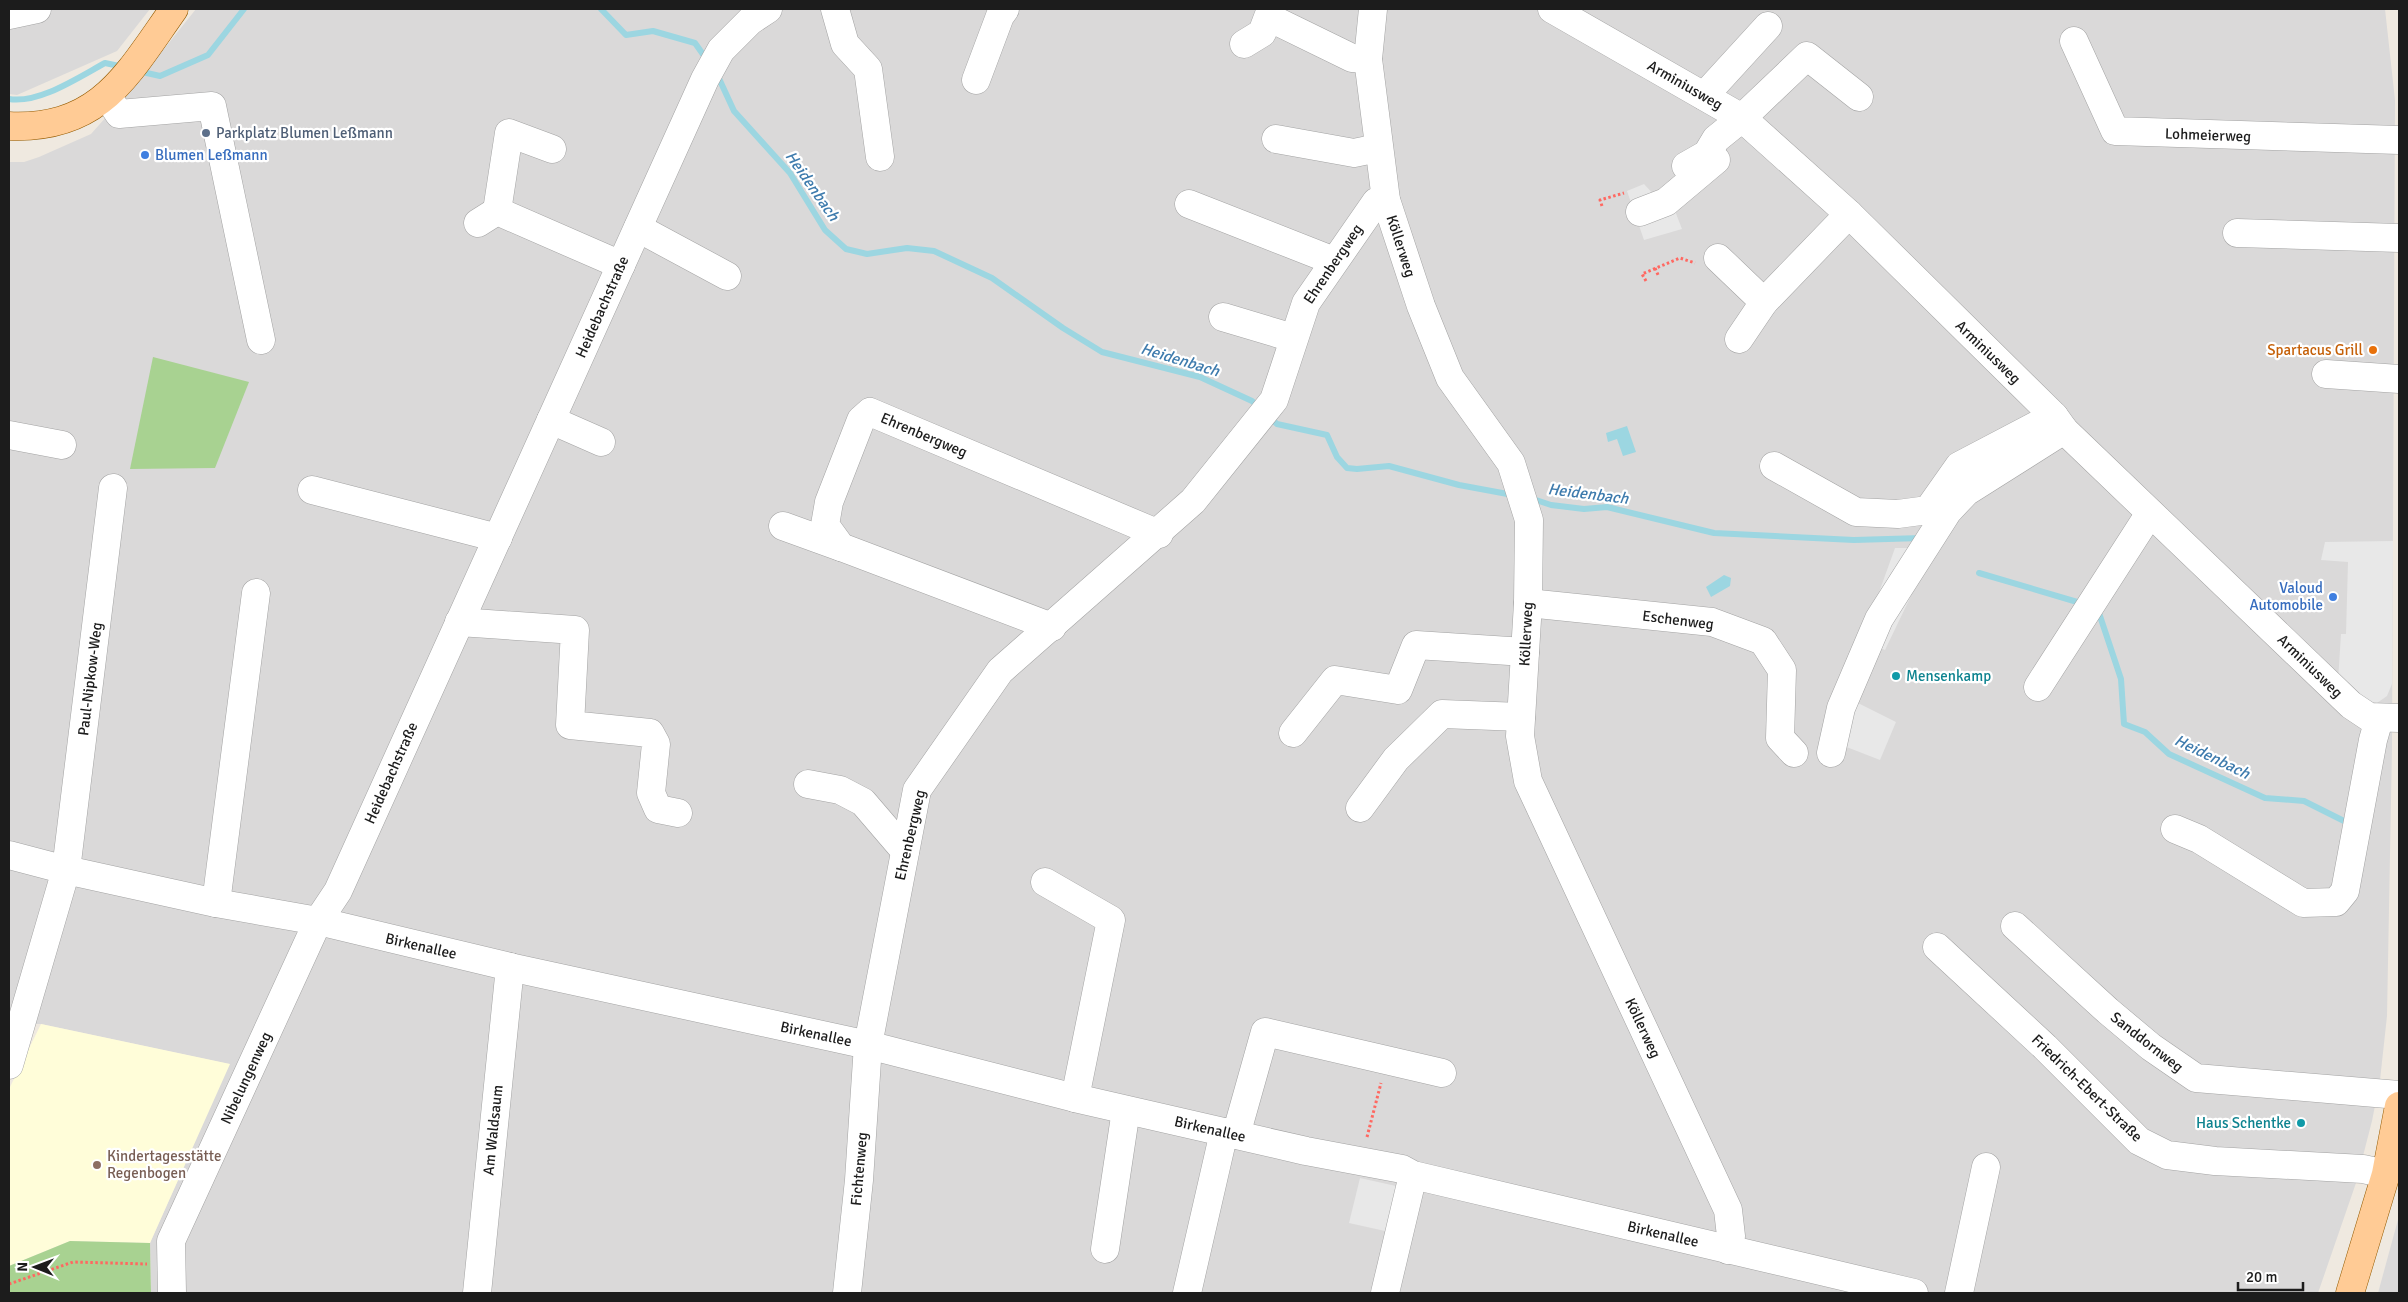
<svg xmlns="http://www.w3.org/2000/svg" width="2408" height="1302" viewBox="0 0 2408 1302" font-family="Signika,sans-serif">
<style>
.residential{fill:#dad9d9}
.education{fill:#fffdd9}
.forest{fill:#a8d291}
.parking{fill:#e8e8e8}
.water{fill:#9cd6e1}
.lines{fill:none;stroke-linecap:round;stroke-linejoin:round}
.stream{stroke:#9cd6e1;stroke-width:6}
.minor-casing{stroke:#a3a3a3;stroke-width:29}
.major-casing{stroke:#945b00;stroke-width:29}
.path{stroke:#ff6861;stroke-width:3;stroke-dasharray:2.5 2.5;stroke-linecap:butt}
.minor{stroke:#fff;stroke-width:28}
.major{stroke:#ffcb95;stroke-width:28}
.service-dot{fill:#5c6f8a;stroke:#fff;stroke-width:2}
.shop-dot{fill:#3f7fe0;stroke:#fff;stroke-width:2}
.food-dot{fill:#e8710a;stroke:#fff;stroke-width:2}
.culture-dot{fill:#0f9aa8;stroke:#fff;stroke-width:2}
.education-dot{fill:#8d6e63;stroke:#fff;stroke-width:2}
.labels{text-anchor:middle;dominant-baseline:central;stroke-width:4.5;stroke-linejoin:round;paint-order:stroke}
.street-label{font-size:15px;fill:#1c1c1c;stroke:#fff}
.service-label{font-size:15px;fill:#4e5e75;stroke:#fff;text-anchor:start}
.shop-label{font-size:15px;fill:#366cbe;stroke:#fff;text-anchor:start}
.food-label{font-size:15px;fill:#c56008;stroke:#fff;text-anchor:end}
.culture-label{font-size:15px;fill:#0d838f;stroke:#fff;text-anchor:start}
.education-label{font-size:15px;fill:#785e54;stroke:#fff;text-anchor:start}
.water-label{font-size:16px;font-style:italic;fill:#3e7bad;stroke:#fff}
</style>
<rect width="100%" height="100%" fill="#efe9e0"/>
<!-- residential -->
<g class="residential">
<path d="M9 9H150L117 51 17 95 9 94Z"/>
<path d="M196 9H2385L2395 100 2392 747 2387 1016 2380 1080 2372 1121 2356 1183 2318 1293H151L150 1243 229 1064 41 1024H9V162H24L39 157 91 134 140 79Z"/>
<path d="M2399 1216V1293H2378Z"/>
</g>
<!-- education -->
<path class="education" d="M41 1024 230 1064 150 1243 70 1241 9 1266V1089Z"/>
<!-- forest -->
<g class="forest">
<path d="M153 357 249 382 215 468 130 469Z"/>
<path d="M70 1241 150 1243 151 1293H9V1266Z"/>
</g>
<!-- parking -->
<g class="parking">
<path d="M1644 184 1658 199 1668 193 1682 229 1644 240 1627 191Z"/>
<path d="M2393 541 2392 684 2387 696 2377 703 2361 699 2338 681 2341 634H2346L2348 562 2321 560 2325 542Z"/>
<path d="M1895 548H1934L1885 650 1874 645 1850 699 1896 722 1880 760 1826 739Z"/>
<path d="M1360 1178 1405 1188 1394 1233 1349 1223Z"/>
</g>
<!-- water -->
<g class="water">
<path d="M1627 426 1636 452 1623 456 1617 439 1608 442 1606 433Z"/>
<path d="M1724 575 1731 578 1730 586 1711 597 1706 587Z"/>
</g>
<g class="lines">
<!-- stream -->
<g class="stream">
<path d="M601 9 626 35 653 31 695 43 707 60"/>
<path d="M138 71 160 76 208 55 244 9"/>
<path d="M716 72 734 111 790 173 825 230 846 249 867 254 907 248 934 251 992 278 1063 328 1102 352 1200 377 1252 401 1259 407"/>
<path d="M9 99C39 104 79 77 105 63L124 67"/>
<path d="M1268 416 1277 424 1327 435 1337 457 1347 468 1357 469 1389 466 1459 485 1513 495"/>
<path d="M1530 498 1551 505 1584 509 1607 507 1714 533 1854 540 1922 538"/>
<path d="M1979 573 2084 604"/>
<path d="M2098 610 2121 679 2124 724 2145 732 2169 754 2265 798 2304 801 2350 824"/>
</g>
<!-- minor casing -->
<g class="minor-casing">
<g id="minor">
<path d="M835 9 845 44 868 69 880 157"/>
<path d="M1373 9 1368 59 1386 200 1421 306 1450 378 1511 463 1529 520 1528 603 1520 736 1528 781 1728 1210 1731 1236 1728 1250"/>
<path d="M1552 9 1742 118 1849 214 2054 416 2064 430 2351 705 2369 717 2399 718"/>
<path d="M9 15 37 9"/>
<path d="M2074 41 2115 131 2399 140"/>
<path d="M1244 44 1262 33 1268 17 1352 58 1368 59"/>
<path d="M976 80 1000 16 1005 9"/>
<path d="M107 96 119 114 212 106 261 340"/>
<path d="M1704 96 1768 26"/>
<path d="M1276 139 1354 153 1378 148"/>
<path d="M1686 166 1707 154 1716 139 1742 118 1807 56 1859 97"/>
<path d="M1189 204 1334 261"/>
<path d="M497 211 509 133 552 149"/>
<path d="M1640 212 1666 202 1716 160"/>
<path d="M478 223 497 211 621 265"/>
<path d="M638 228 727 276"/>
<path d="M2237 233 2399 238"/>
<path d="M1718 258 1764 302"/>
<path d="M1223 317 1293 338"/>
<path d="M1739 339 1764 302 1849 214"/>
<path d="M2326 374 2399 379"/>
<path d="M551 420 601 442"/>
<path d="M9 435 62 445"/>
<path d="M1774 466 1856 512 1898 514 1928 510 1959 466 2054 416"/>
<path d="M312 490 498 538"/>
<path d="M783 526 841 547"/>
<path d="M1528 603 1712 622 1763 641 1782 670 1780 738 1794 753"/>
<path d="M459 622 575 630 570 725 650 733 656 744 651 793 658 809 678 813"/>
<path d="M1052 627 841 547 825 525 829 502 861 420 870 412 1159 534"/>
<path d="M2038 687 2150 513"/>
<path d="M1293 733 1335 680 1398 690 1416 645 1525 652"/>
<path d="M1831 753 1841 708 1879 619 1948 511 1966 492 2064 430"/>
<path d="M808 784 840 790 863 802 905 851"/>
<path d="M1360 808 1396 759 1442 714 1521 717"/>
<path d="M2175 829 2199 839 2303 903 2336 902 2345 891 2373 740 2379 719"/>
<path d="M9 855 66 870 216 903 318 921 510 967 868 1045 1075 1098 1306 1151 1402 1169 1413 1175 1914 1293"/>
<path d="M1045 882 1111 920 1075 1098"/>
<path d="M216 903 256 593"/>
<path d="M2015 926 2108 1011 2151 1047 2196 1078 2399 1095"/>
<path d="M1937 947 2045 1047 2139 1141 2167 1155 2215 1161 2363 1169 2386 1174"/>
<path d="M9 1065 66 870 113 488"/>
<path d="M1236 1135 1265 1032 1442 1073"/>
<path d="M1105 1249 1126 1110"/>
<path d="M172 1293 171 1241 318 921 338 891 705 79 721 50 750 21 768 9"/>
<path d="M477 1293 510 967"/>
<path d="M847 1293 859 1180 868 1045 917 790 1000 671 1193 501 1274 400 1306 303 1376 202 1386 200"/>
<path d="M1187 1293 1224 1132"/>
<path d="M1385 1293 1413 1175"/>
<path d="M1959 1293 1986 1167"/>
</g>
</g>
<!-- major casing -->
<g class="major-casing">
<g id="major">
<path d="M9 126C100 130 127 75 174 9"/>
<path d="M2350 1293 2386 1174 2399 1106"/>
</g>
</g>
<!-- path -->
<g class="path">
<path d="M1602 206 1600 200 1624 193"/>
<path d="M1655 268 1659 277"/>
<path d="M1646 281 1642 274 1680 258 1695 263"/>
<path d="M1367 1137 1381 1083"/>
<path d="M9 1284 73 1262 147 1264"/>
</g>
<!-- minor -->
<use href="#minor" class="minor"/>
<!-- major -->
<use href="#major" class="major"/>
</g>
<!-- markers -->
<circle class="service-dot" cx="206" cy="133" r="5"/>
<g class="shop-dot">
<circle cx="145" cy="155" r="5"/>
<circle cx="2333" cy="597" r="5"/>
</g>
<circle class="food-dot" cx="2373" cy="350" r="5"/>
<g class="culture-dot">
<circle cx="1896" cy="676" r="5"/>
<circle cx="2301" cy="1123" r="5"/>
</g>
<circle class="education-dot" cx="97" cy="1165" r="5"/>
<g class="labels">
<!-- street labels -->
<g class="street-label">
<text transform="translate(1685 85) rotate(30)">Arminiusweg</text>
<text transform="translate(2208 135) rotate(2)">Lohmeierweg</text>
<text transform="translate(1401 246) rotate(72)">Köllerweg</text>
<text transform="translate(1333 264) rotate(-56)">Ehrenbergweg</text>
<text transform="translate(602 307) rotate(-66)">Heidebachstraße</text>
<text transform="translate(1988 352) rotate(44)">Arminiusweg</text>
<text transform="translate(924 435) rotate(23)">Ehrenbergweg</text>
<text transform="translate(1678 620) rotate(7)">Eschenweg</text>
<text transform="translate(1526 634) rotate(-87)">Köllerweg</text>
<text transform="translate(2310 666) rotate(44)">Arminiusweg</text>
<text transform="translate(90 679) rotate(-83)">Paul-Nipkow-Weg</text>
<text transform="translate(391 773) rotate(-66)">Heidebachstraße</text>
<text transform="translate(910 835) rotate(-77)">Ehrenbergweg</text>
<text transform="translate(421 946) rotate(13)">Birkenallee</text>
<text transform="translate(1643 1028) rotate(65)">Köllerweg</text>
<text transform="translate(816 1034) rotate(12)">Birkenallee</text>
<text transform="translate(2147 1042) rotate(38)">Sanddornweg</text>
<text transform="translate(246 1078) rotate(-65)">Nibelungenweg</text>
<text transform="translate(2087 1088) rotate(44)">Friedrich-Ebert-Straße</text>
<text transform="translate(1210 1129) rotate(13)">Birkenallee</text>
<text transform="translate(493 1130) rotate(-84)">Am Waldsaum</text>
<text transform="translate(859 1169) rotate(-85)">Fichtenweg</text>
<text transform="translate(1663 1234) rotate(13)">Birkenallee</text>
</g>
<!-- service labels -->
<g class="service-label">
<text x="216" y="133">Parkplatz Blumen Leßmann</text>
</g>
<!-- shop labels -->
<g class="shop-label">
<text x="155" y="155">Blumen Leßmann</text>
<text x="2323" y="588" text-anchor="end">Valoud<tspan x="2323" dy="17">Automobile</tspan></text>
</g>
<!-- food labels -->
<g class="food-label">
<text x="2363" y="350">Spartacus Grill</text>
</g>
<!-- culture labels -->
<g class="culture-label">
<text x="1906" y="676">Mensenkamp</text>
<text x="2291" y="1123" text-anchor="end">Haus Schentke</text>
</g>
<!-- education labels -->
<g class="education-label">
<text x="107" y="1156">Kindertagesstätte<tspan x="107" dy="17">Regenbogen</tspan></text>
</g>
<!-- water labels -->
<g class="water-label">
<text transform="translate(812 186) rotate(55)">Heidenbach</text>
<text transform="translate(1180 360) rotate(17)">Heidenbach</text>
<text transform="translate(1588 494) rotate(7)">Heidenbach</text>
<text transform="translate(2212 757) rotate(26)">Heidenbach</text>
</g>
</g>
<!-- border -->
<rect width="2408" height="1302" fill="none" stroke="#1c1c1c" stroke-width="20"/>
<!-- north arrow -->
<g transform="translate(35 1267) rotate(271)" stroke="#ffffff" stroke-width="4" paint-order="stroke">
<path d="M0-4L9 19L0 12L-9 19Z" fill="#1c1c1c"/>
<text y="-8" font-size="14" font-weight="bold" text-anchor="middle" fill="#1c1c1c">N</text>
</g>
<!-- scale -->
<path d="M2238 1282v8h65v-8" fill="none" stroke="#1c1c1c" stroke-width="2.5"/>
<text x="2246" y="1282" font-size="15" fill="#1c1c1c" stroke="#ffffff" stroke-width="4" paint-order="stroke">20 m</text>
</svg>
